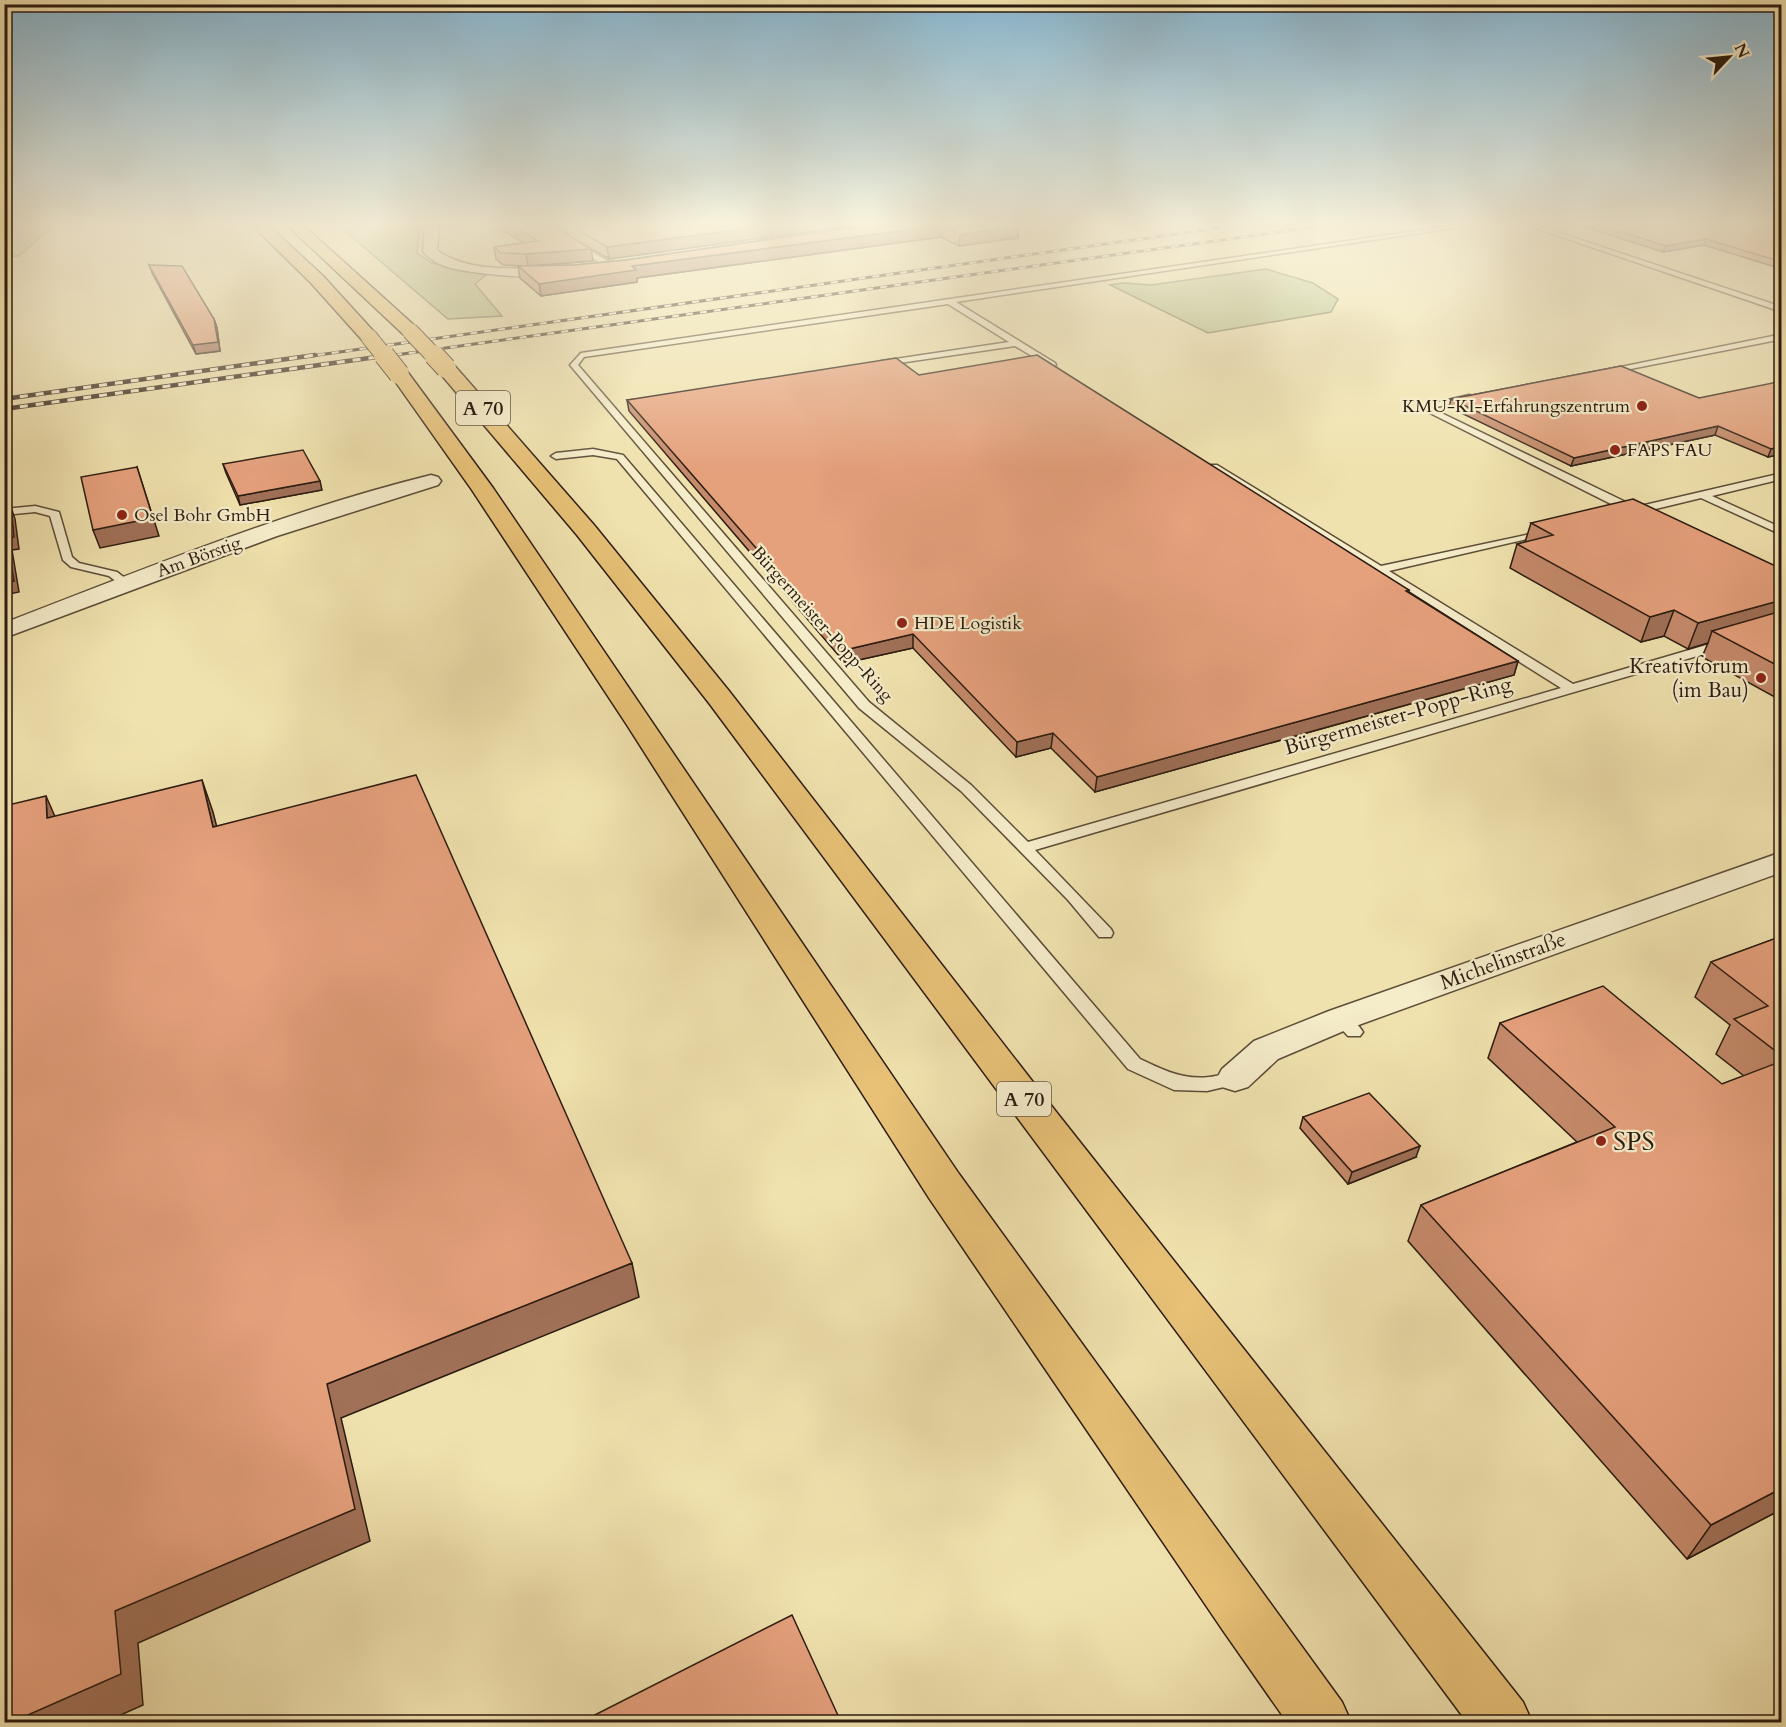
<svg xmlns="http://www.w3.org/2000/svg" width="1786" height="1727" viewBox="0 0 1786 1727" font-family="Cardo,serif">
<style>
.green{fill:#b7c48c;stroke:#71704e;stroke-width:1.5}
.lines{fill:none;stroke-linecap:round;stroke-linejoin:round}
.lane-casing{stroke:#5c4d38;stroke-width:3}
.street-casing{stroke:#5c4d38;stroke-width:3}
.highway-casing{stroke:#2b1b10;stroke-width:3}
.lane{fill:#f5ecca;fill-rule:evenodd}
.street{fill:#f5ecca;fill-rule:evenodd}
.highway{fill:#e8c177;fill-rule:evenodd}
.rail-far1-casing{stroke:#2b1b10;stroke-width:3}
.rail-casing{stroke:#2b1b10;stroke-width:4.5}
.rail-far1{stroke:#f5ecca;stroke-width:2;stroke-dasharray:7;stroke-linecap:butt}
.rail{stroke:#f5ecca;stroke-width:3;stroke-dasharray:8;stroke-linecap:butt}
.highway-bridge-far1-casing{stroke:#2b1b10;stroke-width:18;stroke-linecap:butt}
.highway-bridge-casing{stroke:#2b1b10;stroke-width:22;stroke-linecap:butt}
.highway-bridge-far1{stroke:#e8c177;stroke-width:16}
.highway-bridge{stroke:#e8c177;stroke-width:20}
.wall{fill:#c58a6b;stroke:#2b1b10;stroke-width:1.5}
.shaded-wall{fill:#a07057;stroke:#2b1b10;stroke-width:1.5}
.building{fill:#e5a07c;stroke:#2b1b10;stroke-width:1.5}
.poi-dot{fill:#8f2418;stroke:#f5ecca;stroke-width:2}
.labels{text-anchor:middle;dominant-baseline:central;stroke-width:4.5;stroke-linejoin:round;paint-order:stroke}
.far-poi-label{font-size:18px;fill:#2b1b10;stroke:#f5ecca;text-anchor:start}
.far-street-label{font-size:18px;fill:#2b1b10;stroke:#f5ecca}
.shield{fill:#f5ecca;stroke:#685a48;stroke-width:1.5}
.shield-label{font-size:20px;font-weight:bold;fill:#2b1b10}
.poi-label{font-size:21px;fill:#2b1b10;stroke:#f5ecca;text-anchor:end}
.street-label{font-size:21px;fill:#2b1b10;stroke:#f5ecca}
.near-poi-label{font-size:26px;fill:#2b1b10;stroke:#f5ecca;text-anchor:start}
</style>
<rect width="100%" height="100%" fill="#f0e2ae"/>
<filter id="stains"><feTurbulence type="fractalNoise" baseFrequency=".00333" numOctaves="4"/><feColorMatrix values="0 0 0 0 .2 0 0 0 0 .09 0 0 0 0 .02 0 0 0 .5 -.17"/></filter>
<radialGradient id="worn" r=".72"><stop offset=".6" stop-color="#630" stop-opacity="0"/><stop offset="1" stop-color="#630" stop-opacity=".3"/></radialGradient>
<!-- green -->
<g class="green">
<path d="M5 226H55L18 256H5Z"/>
<path d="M339 226H420L417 253 432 263 486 275 475 284 502 316 448 319Z"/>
<path d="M1266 269 1313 283 1338 299 1331 312 1208 333 1110 285 1124 283 1151 285Z"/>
</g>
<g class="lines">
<!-- lane casing -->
<g class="lane-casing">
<g id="lane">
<path d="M540 226H548L616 266 609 268Z"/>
<path d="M1449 226H1467L956 302 1055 363 1056 365 1052 368 1015 346 879 366V362L882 361 1009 342 948 304 584 357 578 365 869 702 971 785 1028 842 1561 688 1211 469V465H1217L1381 566 1549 530V534L1389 571 1573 684 1720 641H1728L1730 644 1728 647 1035 850 1111 929 1113 933 1111 937H1099L1068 900 961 791 859 708 570 365 581 353Z"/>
<path d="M1529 226H1539L1782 307V312Z"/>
<path d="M1782 334V339L1605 374 1601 371Z"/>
<path d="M1469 395 1472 396V400L1431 408 1636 507 1782 473V479L1712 496 1782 528V535L1701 498 1635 514 1629 513 1418 407Z"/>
<path d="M593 449 623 455 1140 1059C1163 1070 1183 1080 1209 1077 1220 1076 1230 1070 1241 1073L1244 1078 1241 1083 1207 1091 1174 1090 1128 1069 617 459 593 455 556 459 551 456 556 453Z"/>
<path d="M35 506 59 512 72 557 79 563 117 572 130 582V586H122L109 576 71 567 63 560 50 516 35 512 4 515V509Z"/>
<path d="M1341 1013C1350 1016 1358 1024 1363 1032L1360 1036H1348L1332 1019 1335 1015Z"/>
</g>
</g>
<!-- street casing -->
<g class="street-casing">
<g id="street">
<path d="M425 226H439L437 250C468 274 522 268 560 267L567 271C556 283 469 273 451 268 440 265 430 260 423 251Z"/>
<path d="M814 226C827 226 843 225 853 234L846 238Z"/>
<path d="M431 475 438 477 441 481 438 485 277 536 4 638V623C145 569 285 511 431 475Z"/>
<path d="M1782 852V872L1353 1027 1278 1059 1248 1087 1235 1091 1222 1087 1217 1078 1222 1069 1254 1041 1329 1011Z"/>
</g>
</g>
<!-- highway casing -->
<g class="highway-casing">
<g id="highway">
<path d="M253 226H269L323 276 375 333 378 337 375 341H363L311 283Z"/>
<path d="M288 226H304L416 327 419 331 416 335H404Z"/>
<path d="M446 362 453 364 594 525 729 691 1057 1113 1523 1702 1532 1722H1467L709 703 577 535 439 372 437 368 439 364Z"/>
<path d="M399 368 406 370 493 488 959 1174 1342 1702 1351 1722H1287L1224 1632 929 1198 627 725 472 490 390 374 392 370Z"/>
</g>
</g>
<!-- lane -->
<use href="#lane" class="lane"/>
<!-- street -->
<use href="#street" class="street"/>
<!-- highway -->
<use href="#highway" class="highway"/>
<!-- rail-far1 casing -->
<g class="rail-far1-casing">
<g id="rail-far1">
<path d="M304 357 1233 226"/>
<path d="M381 357 1322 226"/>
</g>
</g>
<!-- rail casing -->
<g class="rail-casing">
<g id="rail">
<path d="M4 399 315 355"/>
<path d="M4 409 391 355"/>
</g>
</g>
<!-- rail-far1 -->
<use href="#rail-far1" class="rail-far1"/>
<!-- rail -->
<use href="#rail" class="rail"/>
<!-- highway-bridge-far1 casing -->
<g class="highway-bridge-far1-casing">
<g id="highway-bridge-far1">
<path d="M410 331 435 357"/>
<path d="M369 337 385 357"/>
</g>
</g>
<!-- highway-bridge casing -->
<g class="highway-bridge-casing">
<g id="highway-bridge">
<path d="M384 355 399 374"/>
<path d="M434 355 446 368"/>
</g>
</g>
<!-- highway-bridge-far1 -->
<use href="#highway-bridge-far1" class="highway-bridge-far1"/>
<!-- highway-bridge -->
<use href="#highway-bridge" class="highway-bridge"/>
</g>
<!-- wall -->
<g class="wall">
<path d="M496 226H851L609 259 583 244 591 249 593 261 528 266 503 265 496 259 494 247 524 243Z"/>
<path d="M862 226H1018V238L959 246 941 237 637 278V282L541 296 520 278 518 266 575 265 626 260Z"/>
<path d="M1582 226H1782V269L1704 245 1663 252Z"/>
<path d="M149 265 214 319 217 328 220 351 196 354 152 273Z"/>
<path d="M1621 366 1782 454 1768 457 1715 435 1571 466 1449 407 1451 399Z"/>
<path d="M919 375 1409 590V592L1518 661 1514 675 1095 792 1051 748 1016 757 913 648 845 663 629 411 627 400Z"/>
<path d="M223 464 322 490 240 505 226 473Z"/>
<path d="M1531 523 1782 569V701L1702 657 1708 643 1688 649 1664 636 1641 642 1510 568 1517 544 1525 542Z"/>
<path d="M1782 936V1509L1687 1559 1408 1241 1421 1205 1577 1142 1488 1058 1500 1023 1722 1084 1744 1076 1716 1054 1730 1025 1695 997 1711 962Z"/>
<path d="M1303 1117 1416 1157 1348 1184 1300 1128Z"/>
</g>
<!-- shaded-wall -->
<g class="shaded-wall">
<path d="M766 226H851L609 259 607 247Z"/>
<path d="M942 226 941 237 637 278V282L541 296 539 284 632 266Z"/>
<path d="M1018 226V238L959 246 960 235Z"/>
<path d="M1706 239 1704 245 1663 252 1665 246Z"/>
<path d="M591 249 593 261 528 266 526 254Z"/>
<path d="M214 319 217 328 220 351 196 354 193 345Z"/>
<path d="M1718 426 1715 435 1571 466 1574 458Z"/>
<path d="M1782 446V454L1768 457 1771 449Z"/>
<path d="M137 467 159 536 100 548 93 530Z"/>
<path d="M320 481 322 490 240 505 238 496Z"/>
<path d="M11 507 15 519 19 549 12 550 19 592 4 595 7 539Z"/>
<path d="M1782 600V623L1712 631 1708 643 1688 649 1698 623Z"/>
<path d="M1674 610 1664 636 1641 642 1650 617Z"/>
<path d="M913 634V648L845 663V650Z"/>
<path d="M1518 661 1514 675 1095 792 1097 777Z"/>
<path d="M1053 733 1051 748 1016 757 1017 742Z"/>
<path d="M202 780 213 812 225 859 213 827Z"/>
<path d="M46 796 60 828 47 818Z"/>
<path d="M1420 1146 1416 1157 1348 1184 1352 1172Z"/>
<path d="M632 1263 639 1297 341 1418 370 1541 138 1643 143 1705 105 1722H12L327 1384Z"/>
<path d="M1782 1488V1509L1687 1559 1711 1525Z"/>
</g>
<!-- building -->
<g class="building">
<path d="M513 226H553L591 249 526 254 501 253 494 247 538 241Z"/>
<path d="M571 226H766L607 247Z"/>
<path d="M862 226H938L632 266 636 270 539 284 518 266 575 265 626 260Z"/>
<path d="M942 226H1018L960 235Z"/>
<path d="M1604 226H1782V262L1706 239 1665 246Z"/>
<path d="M149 265 182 266 214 319 218 342 193 345Z"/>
<path d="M1037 355 1409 590 1406 591 1518 661 1097 777 1053 733 1017 742 913 634 845 650 627 400 896 358 919 375Z"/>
<path d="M1621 366 1699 398 1782 381V446L1771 449 1718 426 1574 458 1451 399Z"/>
<path d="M303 450 320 481 238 496 223 464Z"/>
<path d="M137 467 153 518 93 530 81 477Z"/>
<path d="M1633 499 1782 569V600L1698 623 1674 610 1650 617 1517 544 1553 535 1531 523Z"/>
<path d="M11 507 14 537 7 539 14 581 4 582V508Z"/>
<path d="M1782 611V668L1712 631Z"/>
<path d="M416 775 632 1263 327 1384 355 1509 115 1611 121 1674 12 1722H4V806L46 796 47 818 202 780 213 827Z"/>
<path d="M1782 936V1056L1734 1019 1768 1006 1711 962Z"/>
<path d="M1603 986 1722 1084 1782 1061V1488L1711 1525 1421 1205 1615 1127 1500 1023Z"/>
<path d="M1369 1093 1420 1146 1352 1172 1303 1117Z"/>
<path d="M792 1615 841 1722H581Z"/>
</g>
<!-- sky -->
<linearGradient id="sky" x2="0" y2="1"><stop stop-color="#89b8d2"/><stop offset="0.48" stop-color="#f8f2db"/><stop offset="1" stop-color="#f8f2db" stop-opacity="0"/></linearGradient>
<rect width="1786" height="468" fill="url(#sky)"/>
<!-- markers -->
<g class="poi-dot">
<circle cx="1642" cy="406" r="6"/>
<circle cx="1615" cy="450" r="6"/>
<circle cx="122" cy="515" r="6"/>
<circle cx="902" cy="623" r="6"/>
<circle cx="1761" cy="678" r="6"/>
<circle cx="1601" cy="1141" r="6"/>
</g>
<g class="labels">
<!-- far-poi labels -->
<g class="far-poi-label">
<text x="1630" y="406" text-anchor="end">KMU-KI-Erfahrungszentrum</text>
<text x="1627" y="450">FAPS FAU</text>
<text x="134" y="515">Osel Bohr GmbH</text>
<text x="914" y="623">HDE Logistik</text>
</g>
<!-- far-street labels -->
<g class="far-street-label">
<text transform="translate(199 557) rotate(-20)">Am Börstig</text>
<text transform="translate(822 624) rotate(48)">Bürgermeister-Popp-Ring</text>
</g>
<!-- shield labels -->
<g class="shield">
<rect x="456" y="391" width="54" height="34" rx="4.5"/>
<rect x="997" y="1082" width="54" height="34" rx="4.5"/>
</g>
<g class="shield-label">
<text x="483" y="408">A 70</text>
<text x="1024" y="1099">A 70</text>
</g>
<!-- poi labels -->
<g class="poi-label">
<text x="1749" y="666">Kreativforum<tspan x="1749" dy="24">(im Bau)</tspan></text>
</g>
<!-- street labels -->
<g class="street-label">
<text transform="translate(1398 716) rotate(-16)">Bürgermeister-Popp-Ring</text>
<text transform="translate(1503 961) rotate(-20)">Michelinstraße</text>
</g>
<!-- near-poi labels -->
<g class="near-poi-label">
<text x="1613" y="1141">SPS</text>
</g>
</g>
<!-- margin -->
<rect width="1786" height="1727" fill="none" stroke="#f0e2ae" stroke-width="24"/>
<rect x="6" y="6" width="1774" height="1715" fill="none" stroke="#2b1b10" stroke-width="3"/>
<rect x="12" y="12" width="1762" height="1703" fill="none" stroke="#2b1b10" stroke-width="1.5"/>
<!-- north arrow -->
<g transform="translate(1729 57) rotate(64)" stroke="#f5ecca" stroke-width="4.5" paint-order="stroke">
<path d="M0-4.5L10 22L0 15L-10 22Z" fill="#2b1b10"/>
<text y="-9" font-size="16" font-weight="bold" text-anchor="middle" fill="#2b1b10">N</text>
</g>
<rect width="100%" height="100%" filter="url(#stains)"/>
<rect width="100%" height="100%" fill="url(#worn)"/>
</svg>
